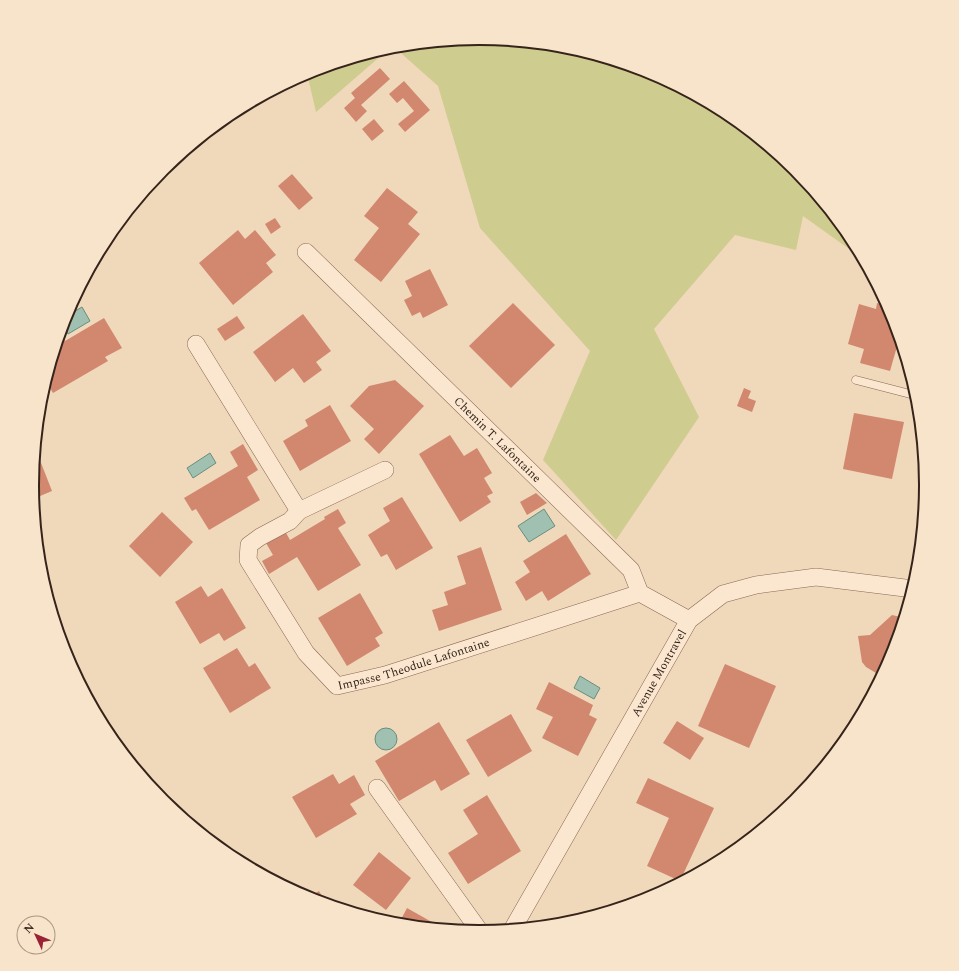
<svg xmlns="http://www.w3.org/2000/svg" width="959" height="971" viewBox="0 0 959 971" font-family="Spectral,serif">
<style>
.green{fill:#cecc8f}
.water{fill:#a0c1b2;stroke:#678e7e}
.building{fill:#d1886f}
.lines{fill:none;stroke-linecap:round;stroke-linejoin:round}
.service-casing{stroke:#886854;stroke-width:9}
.minor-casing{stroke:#886854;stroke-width:18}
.service{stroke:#fbe7cf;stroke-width:8}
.minor{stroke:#fbe7cf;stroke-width:17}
.labels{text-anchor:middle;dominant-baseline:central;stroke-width:4;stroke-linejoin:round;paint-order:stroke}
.street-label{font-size:12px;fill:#36231a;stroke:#f7e4cb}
.rim{fill:none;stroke:#36231a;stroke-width:2}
</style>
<rect width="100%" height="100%" fill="#f0d8bb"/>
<!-- green -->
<g class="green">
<path d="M480 38 567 47 651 72 728 114 796 169 852 237 859 250 852 251 803 216 796 250 735 235 654 329 699 417 616 540 543 460 590 351 480 228 438 86 393 46Z"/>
<path d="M391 47 316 112 307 73Z"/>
</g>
<!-- water -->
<g class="water">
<path d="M82 307 90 321 68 334 63 325 65 317Z"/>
<path d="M210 453 216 463 193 478 187 468Z"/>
<path d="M544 509 555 526 529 542 518 526Z"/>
<path d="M580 676 600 688 594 699 574 688Z"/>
<circle cx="386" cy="739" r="11"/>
</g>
<!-- building -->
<g class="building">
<path d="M380 68 390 79 361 105 367 111 356 122 344 108 355 98 351 93Z"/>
<path d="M404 81 430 110 405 132 398 124 414 111 403 98 397 103 389 94Z"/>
<path d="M374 119 384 131 372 141 362 129Z"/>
<path d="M292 174 313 198 299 210 278 186Z"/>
<path d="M387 188 418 212 408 224 420 234 381 282 354 260 379 228 364 216Z"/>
<path d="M275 218 281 227 271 234 265 224Z"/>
<path d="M238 230 245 239 255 230 276 255 266 263 273 272 233 305 199 263Z"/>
<path d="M430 269 448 305 423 318 420 312 412 316 404 300 412 296 405 281Z"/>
<path d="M513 303 555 345 511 388 469 346Z"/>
<path d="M877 303 889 306 893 314 900 336 890 371 860 363 864 349 848 344 859 304 876 309Z"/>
<path d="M303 314 331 351 316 362 322 370 304 383 293 368 275 382 253 352Z"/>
<path d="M237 316 245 328 225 341 217 329Z"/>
<path d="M104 318 122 348 105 357 108 361 53 393 46 381 61 333 65 341Z"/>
<path d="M395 380 424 406 379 454 364 439 374 429 350 406 369 386Z"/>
<path d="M744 388 751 391 748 398 756 401 752 412 737 406Z"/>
<path d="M330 405 351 441 300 471 283 441 308 426 305 420Z"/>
<path d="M854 413 904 422 892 479 843 469Z"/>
<path d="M450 435 464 456 477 448 492 473 484 478 493 493 487 496 491 502 460 522 419 454Z"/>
<path d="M243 444 258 470 247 477 260 500 209 530 196 509 192 511 184 498 238 466 230 452Z"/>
<path d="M36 450 52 491 33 499 32 485Z"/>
<path d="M536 493 547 503 527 515 520 502Z"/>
<path d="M402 497 433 548 396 570 387 554 381 557 368 535 390 521 383 508Z"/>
<path d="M338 509 346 523 338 528 361 565 318 591 297 557 269 574 262 561 273 555 266 543 285 531 290 540 325 519 324 517Z"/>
<path d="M162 512 193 542 160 577 129 546Z"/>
<path d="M566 534 591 574 548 601 542 591 526 601 515 582 530 572 523 561Z"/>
<path d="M481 547 502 610 439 631 432 610 448 605 444 592 466 584 457 556Z"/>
<path d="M201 586 208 597 222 588 246 628 224 641 219 633 200 644 175 602Z"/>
<path d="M360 593 383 633 375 638 380 646 347 666 318 618Z"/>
<path d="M892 615 905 618 893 657 884 673H876L866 667 862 662 858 636 870 635Z"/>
<path d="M237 648 249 667 255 663 271 688 230 713 203 668Z"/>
<path d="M725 664 776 686 749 748 698 726Z"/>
<path d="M549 682 593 705 589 715 597 719 578 756 542 738 553 717 536 709Z"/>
<path d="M511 714 532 751 488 777 466 740Z"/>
<path d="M677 721 704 738 690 760 663 743Z"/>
<path d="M439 722 470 774 441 791 435 780 399 801 375 761Z"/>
<path d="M333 774 339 784 354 775 365 795 350 804 357 814 316 838 292 797Z"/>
<path d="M648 778 714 808 680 881 647 866 669 818 636 803Z"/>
<path d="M487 795 521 851 468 884 448 853 478 834 463 810Z"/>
<path d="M379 852 411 878 386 910 353 885Z"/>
<path d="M248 858 254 870 240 862Z"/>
<path d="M319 891 327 905 307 898Z"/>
<path d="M407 908 446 930 398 925Z"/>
</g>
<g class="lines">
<!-- service casing -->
<g class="service-casing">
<path id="service" d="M856 380 918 396"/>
</g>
<!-- minor casing -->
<g class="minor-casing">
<g id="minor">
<path id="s1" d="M306 252 631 570 640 593 689 620"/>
<path d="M196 344 299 511"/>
<path id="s2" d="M385 470 299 511 290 521 260 537 249 545 248 560 306 653 337 686 385 675 640 593"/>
<path d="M377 788 481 933"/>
<path id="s3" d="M512 930 689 620 723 594 756 585 816 577 913 589"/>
</g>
</g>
<!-- service -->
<use href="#service" class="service"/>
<!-- minor -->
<use href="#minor" class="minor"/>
</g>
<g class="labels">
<!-- street labels -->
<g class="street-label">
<text stroke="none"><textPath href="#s1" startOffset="268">Chemin T. Lafontaine</textPath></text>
<text stroke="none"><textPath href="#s2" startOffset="406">Impasse Theodule Lafontaine</textPath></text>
<text stroke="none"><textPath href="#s3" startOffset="296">Avenue Montravel</textPath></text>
</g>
</g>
<!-- crop -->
<path d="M0 0H959V971H0ZM39 485a440 440 0 1 1 880 0a440 440 0 1 1-880 0Z" fill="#f7e4cb" fill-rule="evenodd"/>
<path class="rim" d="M39 485a440 440 0 1 1 880 0a440 440 0 1 1-880 0Z"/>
<!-- north arrow -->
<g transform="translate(36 935) rotate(314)"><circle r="19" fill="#f7e4cb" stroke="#aa9784"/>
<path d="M0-3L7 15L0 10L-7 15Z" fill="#9b2135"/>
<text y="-6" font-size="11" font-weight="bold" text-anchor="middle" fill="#36231a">N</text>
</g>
</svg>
